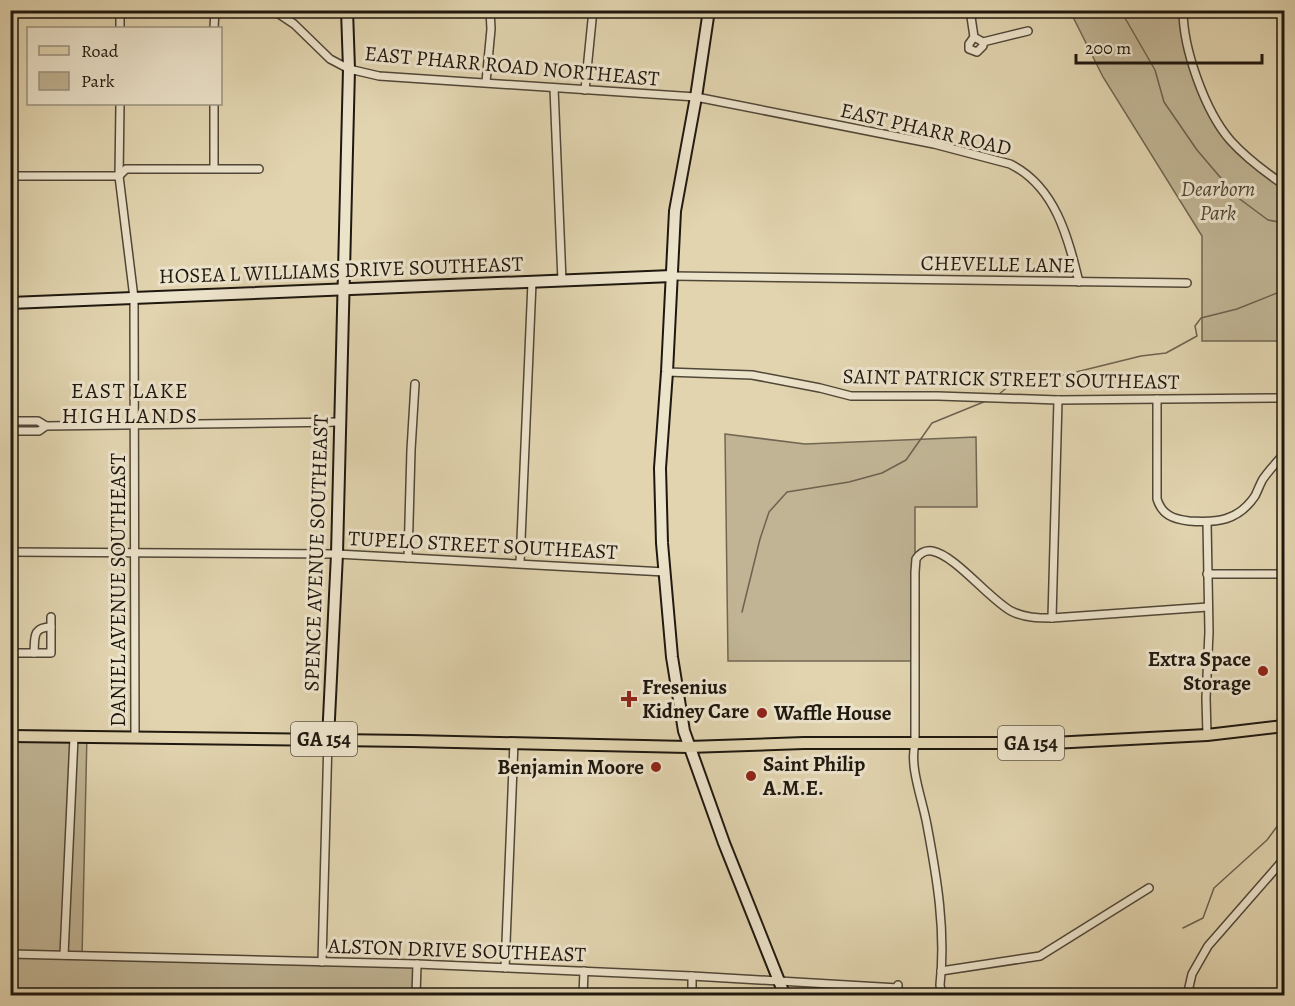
<svg xmlns="http://www.w3.org/2000/svg" width="1295" height="1006" viewBox="0 0 1295 1006" font-family="Alegreya,serif">
<style>
.green{fill:#c0b494;stroke:#706652;stroke-width:1.5}
.lines{fill:none;stroke-linecap:round;stroke-linejoin:round}
.stream{stroke:#6c624f;stroke-width:1.5}
.street-casing{stroke:#504737;stroke-width:10}
.secondary-casing{stroke:#1f180f;stroke-width:14}
.primary-casing{stroke:#1f180f;stroke-width:14}
.street{stroke:#ece3cb;stroke-width:7}
.secondary{stroke:#ece3cb;stroke-width:10}
.primary{stroke:#e1d4af;stroke-width:10}
.poi-dot{fill:#8f2418;stroke:#ece3cb;stroke-width:2}
.labels{text-anchor:middle;dominant-baseline:central;stroke-width:6;stroke-linejoin:round;paint-order:stroke}
.shield{fill:#ece3cb;stroke:#5c5547;stroke-width:1.5}
.shield-label{font-size:20px;font-weight:bold;fill:#1f180f}
.street-label{font-size:21px;fill:#1f180f;stroke:#ece3cb}
.park-label{font-size:21px;font-style:italic;fill:#4f4737;stroke:#ece3cb}
.poi-label{font-size:21px;font-weight:bold;fill:#1f180f;stroke:#ece3cb;text-anchor:start}
.neighbourhood-label{font-size:22px;letter-spacing:1.5px;fill:#1f180f;stroke:#ece3cb}
</style>
<rect width="100%" height="100%" fill="#e1d4af"/>
<filter id="stains"><feTurbulence type="fractalNoise" baseFrequency=".00333" numOctaves="4"/><feColorMatrix values="0 0 0 0 .2 0 0 0 0 .09 0 0 0 0 .02 0 0 0 .5 -.17"/></filter>
<radialGradient id="worn" r=".72"><stop offset=".6" stop-color="#630" stop-opacity="0"/><stop offset="1" stop-color="#630" stop-opacity=".3"/></radialGradient>
<!-- green -->
<g class="green">
<path d="M1070 11H1183L1192 68 1227 137 1284 183V341H1202V236L1103 77Z"/>
<path d="M725 434 805 444 976 437 977 507H915V661H728Z"/>
<path d="M11 733 87 734 82 957 418 966V995H11Z"/>
</g>
<g class="lines">
<!-- stream -->
<g class="stream">
<path d="M1124 10 1125 18 1155 70 1164 102 1197 150 1237 197 1268 220 1284 223"/>
<path d="M998 395 1016 380 1037 375 1060 376 1141 356 1166 353 1197 336 1195 326 1201 318 1237 309 1282 291 1284 279"/>
<path d="M742 612 760 539 769 512 787 492 849 482 882 473 906 460 932 423 986 401"/>
<path d="M1183 928 1203 918 1214 888 1267 840 1284 817"/>
</g>
<!-- street casing -->
<g class="street-casing">
<g id="street">
<path d="M273 10 294 24 330 59 349 69 379 76 696 97 934 144 1010 164C1055 186 1068 237 1079 282"/>
<path d="M970 10 974 37 983 42 1028 31"/>
<path d="M1183 10C1183 49 1205 111 1230 140 1246 158 1265 172 1284 185"/>
<path d="M120 28V10"/>
<path d="M214 28 215 10"/>
<path d="M974 37 969 44V49L977 52 983 46V42"/>
<path d="M486 82 491 29 490 10"/>
<path d="M554 88 562 281"/>
<path d="M585 90 593 10"/>
<path d="M120 104 119 176 134 298 135 737"/>
<path d="M214 168V104"/>
<path d="M10 176H119L126 169H259"/>
<path d="M672 276 1187 283"/>
<path d="M667 372 752 375 820 388 851 396H938L1058 400 1284 398"/>
<path d="M1157 399V499C1162 515 1173 519 1189 521 1217 523 1238 521 1255 496 1258 490 1260 484 1263 479 1269 470 1277 462 1284 454"/>
<path d="M10 421H38L46 426 340 422"/>
<path d="M10 431H39L46 426"/>
<path d="M1207 522 1209 632 1206 698 1207 735"/>
<path d="M10 552 337 554 665 572"/>
<path d="M408 558 411 450 415 384"/>
<path d="M520 563 532 282"/>
<path d="M1207 574H1284"/>
<path d="M1052 618 1058 400"/>
<path d="M10 653H51V617"/>
<path d="M34 653C35 638 32 627 51 627"/>
<path d="M10 954 417 964 692 976 898 988V985"/>
<path d="M64 955 74 737"/>
<path d="M322 962 328 739"/>
<path d="M505 968 514 742"/>
<path d="M941 971 1040 956 1149 888"/>
<path d="M416 996 417 964"/>
<path d="M583 996 584 971"/>
<path d="M692 996V976"/>
<path d="M942 996 940 985C946 931 937 878 927 825 923 801 909 767 915 744V572L916 559C920 553 925 550 932 551 955 555 988 598 1011 611 1025 618 1038 618 1052 618L1208 607"/>
<path d="M1187 996 1192 974 1208 946 1284 859"/>
</g>
</g>
<!-- secondary casing -->
<g class="secondary-casing">
<g id="secondary">
<path d="M709 10 696 97 675 211 667 372 660 468 662 543 672 657 684 731 724 843 785 996"/>
<path d="M10 303 672 276"/>
<path d="M328 739 337 554 349 69 347 10"/>
</g>
</g>
<!-- primary casing -->
<g class="primary-casing">
<path id="primary" d="M10 736 411 741 688 747 804 743H1052L1207 735 1284 726"/>
</g>
<!-- street -->
<use href="#street" class="street"/>
<!-- secondary -->
<use href="#secondary" class="secondary"/>
<!-- primary -->
<use href="#primary" class="primary"/>
</g>
<!-- markers -->
<g class="poi-dot">
<circle cx="1263" cy="671" r="6"/>
<path d="M626 690h6v6h6v6h-6v6h-6v-6h-6v-6h6z"/>
<circle cx="762" cy="713" r="6"/>
<circle cx="656" cy="767" r="6"/>
<circle cx="751" cy="776" r="6"/>
</g>
<g class="labels">
<!-- shield labels -->
<g class="shield">
<rect x="291" y="722" width="66" height="34" rx="4.5"/>
<rect x="998" y="726" width="66" height="34" rx="4.5"/>
</g>
<g class="shield-label">
<text x="324" y="739">GA 154</text>
<text x="1031" y="743">GA 154</text>
</g>
<!-- street labels -->
<g class="street-label">
<text transform="translate(512 66) rotate(5)">EAST PHARR ROAD NORTHEAST</text>
<text transform="translate(926 129) rotate(13)">EAST PHARR ROAD</text>
<text transform="translate(998 264) rotate(1)">CHEVELLE LANE</text>
<text transform="translate(341 270) rotate(-2)">HOSEA L WILLIAMS DRIVE SOUTHEAST</text>
<text transform="translate(1011 379) rotate(1)">SAINT PATRICK STREET SOUTHEAST</text>
<text transform="translate(483 545) rotate(3)">TUPELO STREET SOUTHEAST</text>
<text transform="translate(316 553) rotate(-88)">SPENCE AVENUE SOUTHEAST</text>
<text transform="translate(118 590) rotate(-90)">DANIEL AVENUE SOUTHEAST</text>
<text transform="translate(457 950) rotate(2)">ALSTON DRIVE SOUTHEAST</text>
</g>
<!-- park labels -->
<g class="park-label">
<text x="1218" y="189">Dearborn<tspan x="1218" dy="24">Park</tspan></text>
</g>
<!-- poi labels -->
<g class="poi-label">
<text x="1251" y="659" text-anchor="end">Extra Space<tspan x="1251" dy="24">Storage</tspan></text>
<text x="642" y="687">Fresenius<tspan x="642" dy="24">Kidney Care</tspan></text>
<text x="774" y="713">Waffle House</text>
<text x="763" y="764">Saint Philip<tspan x="763" dy="24">A.M.E.</tspan></text>
<text x="644" y="767" text-anchor="end">Benjamin Moore</text>
</g>
<!-- neighbourhood labels -->
<g class="neighbourhood-label">
<text x="130" y="391">EAST LAKE<tspan x="130" dy="25">HIGHLANDS</tspan></text>
</g>
</g>
<!-- margin -->
<rect width="1295" height="1006" fill="none" stroke="#e1d4af" stroke-width="36"/>
<rect x="12" y="12" width="1271" height="982" fill="none" stroke="#1f180f" stroke-width="3"/>
<rect x="18" y="18" width="1259" height="970" fill="none" stroke="#1f180f" stroke-width="1.5"/>
<!-- legend -->
<rect x="27" y="27" width="195" height="78" fill="#ece3cb" stroke="#9a9280" stroke-width="1.5"/>
<rect x="39" y="46" width="30" height="9" fill="#e1d4af" stroke="#9a9280" stroke-width="1.5"/>
<text x="81" y="57" font-size="18" fill="#1f180f">Road</text>
<rect x="39" y="72" width="30" height="18" fill="#c0b494" stroke="#9a9280" stroke-width="1.5"/>
<text x="81" y="87" font-size="18" fill="#1f180f">Park</text>
<!-- scale -->
<path d="M1076 54v9h186v-9" fill="none" stroke="#1f180f" stroke-width="3"/>
<text x="1085" y="54" font-size="18" fill="#1f180f" stroke="#ece3cb" stroke-width="4.5" paint-order="stroke">200 m</text>
<rect width="100%" height="100%" filter="url(#stains)"/>
<rect width="100%" height="100%" fill="url(#worn)"/>
</svg>
